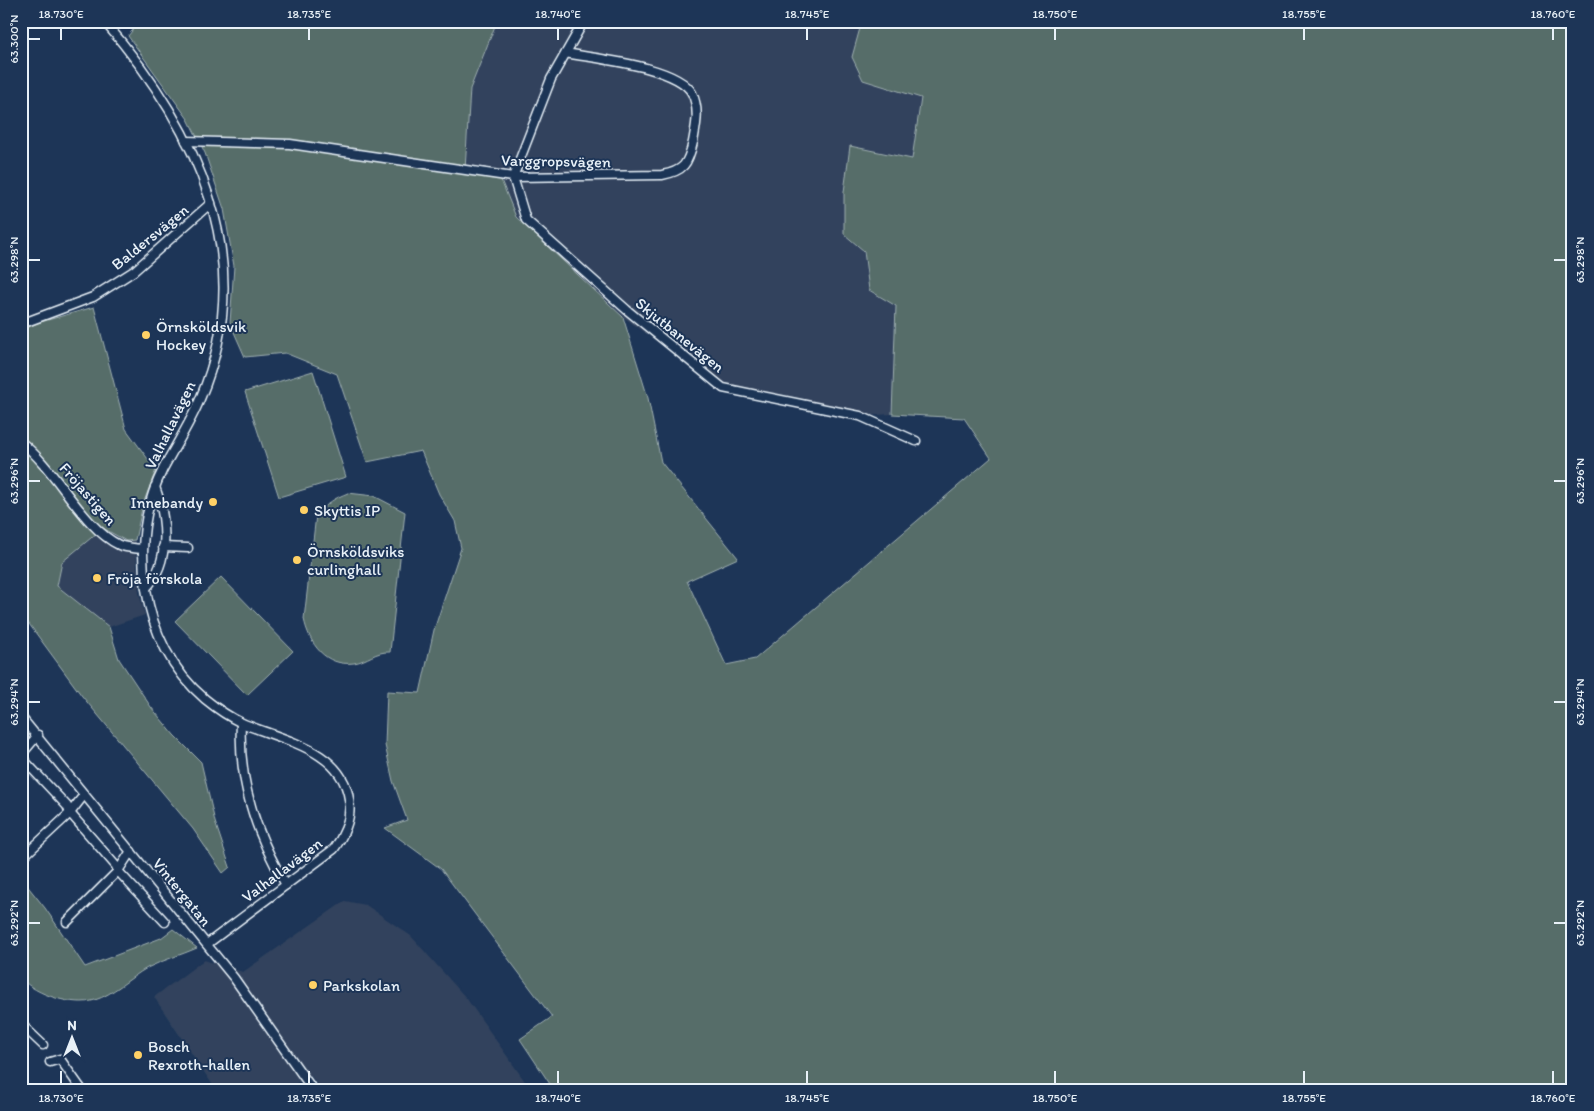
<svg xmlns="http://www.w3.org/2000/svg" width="1594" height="1111" viewBox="0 0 1594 1111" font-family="Itim,sans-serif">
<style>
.built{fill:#31425d}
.green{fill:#566d69;stroke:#9fafb0}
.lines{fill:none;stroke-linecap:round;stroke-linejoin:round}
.minor-casing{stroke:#e8f1f8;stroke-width:11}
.minor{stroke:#1d3557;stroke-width:8}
.ticks{fill:none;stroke:#e8f1f8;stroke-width:2}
.poi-dot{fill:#ffd166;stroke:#1d3557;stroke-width:2}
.labels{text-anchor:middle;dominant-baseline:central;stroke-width:4;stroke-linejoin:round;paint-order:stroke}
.street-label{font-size:16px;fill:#e8f1f8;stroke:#1d3557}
.poi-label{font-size:16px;fill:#e8f1f8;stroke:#1d3557;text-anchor:start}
.neatline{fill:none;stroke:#e8f1f8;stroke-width:2}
.ticks-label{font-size:12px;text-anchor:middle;fill:#e8f1f8}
</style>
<rect width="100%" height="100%" fill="#1d3557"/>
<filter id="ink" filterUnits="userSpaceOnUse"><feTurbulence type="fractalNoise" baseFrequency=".02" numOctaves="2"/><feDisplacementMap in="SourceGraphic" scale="10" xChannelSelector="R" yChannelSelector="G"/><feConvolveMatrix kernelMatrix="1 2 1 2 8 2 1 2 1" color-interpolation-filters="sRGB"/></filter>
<g filter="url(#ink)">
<!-- built -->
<g class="built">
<path d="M497 21H862L853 57 863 80 922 97 912 159 850 147 844 192V234L864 251 869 290 896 306 892 414 860 416 723 388 623 317 516 217 501 180 465 170 470 89Z"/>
<path d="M103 528 126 541 135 540 139 593 145 615 109 627 57 586 51 554 92 538Z"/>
<path d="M345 901 366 905 411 936 467 999 531 1090H322L310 1075 286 1090H216L154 997 204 960 243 972Z"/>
</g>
<!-- green -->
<g class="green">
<path d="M140 21H497L470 89 465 170 501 180 516 217 623 317 648 398 661 462 738 558 687 581 726 665 755 659 991 458 964 418 892 414 896 306 869 290 864 251 844 234V192L850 146 912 159 921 98 863 80 852 57 862 21H1573V1090H554L520 1039 552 1017 441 869 385 828 407 820 393 781 385 745 387 691 420 693 434 630 461 548 455 521 439 494 421 451 367 462 337 374 285 353 245 357 230 323 234 266 224 209 205 153 188 119 128 36Z"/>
<path d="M94 307 126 429 156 470 143 504 135 540 126 541 103 528 62 562 57 586 109 627 119 659 151 707 174 735 201 762 215 822 230 867 223 873 193 829 82 696 21 613V331L37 323Z"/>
<path d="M313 371 346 477 279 497 245 392Z"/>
<path d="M348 493 374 496 405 512 390 652C376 651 367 661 354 663 325 667 309 643 304 619L316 515H319C326 503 335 498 348 493Z"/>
<path d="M221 577 293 651 247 695 175 621Z"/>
<path d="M21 878 45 908 85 967 161 938 173 929 197 948C181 955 163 960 147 968 131 977 112 995 95 1000 75 1007 35 995 21 978Z"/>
</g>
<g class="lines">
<!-- minor casing -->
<g class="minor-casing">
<g id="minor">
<path d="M104 21C197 128 260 260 200 399 190 424 175 446 163 469 144 507 139 547 146 589 152 631 172 671 205 699 216 708 229 717 242 723 281 740 342 749 349 799 352 818 345 834 334 849L207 944"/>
<path d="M186 141 290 144 513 177 662 175C684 171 688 164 693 142 696 125 700 110 692 93 677 66 596 59 566 53"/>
<path d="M513 177 526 220 627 310 723 388 860 416 916 441"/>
<path d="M513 177 551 79 584 21"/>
<path d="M21 324 93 297 134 271 211 203"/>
<path d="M21 442C56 469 83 528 119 545 127 548 134 548 142 549"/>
<path d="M163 547 188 548"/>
<path d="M146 588C171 562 167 519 155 487"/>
<path d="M21 717 234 978 313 1090"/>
<path d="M241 723C238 781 256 835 286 885"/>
<path d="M21 755 38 735"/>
<path d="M21 757 67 806 70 813 116 866 118 871 165 922"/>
<path d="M25 855 70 813 84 795"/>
<path d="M67 922 118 871 131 851"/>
<path d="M21 1024 43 1045"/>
<path d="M50 1062 60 1059 82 1090"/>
</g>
</g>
<!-- minor -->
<use href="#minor" class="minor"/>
</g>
</g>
<!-- ticks -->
<path class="ticks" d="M61 28V40M309 28V40M558 28V40M807 28V40M1055 28V40M1304 28V40M1553 28V40M28 39H40M28 260H40M1554 260H1566M28 481H40M1554 481H1566M28 702H40M1554 702H1566M28 923H40M1554 923H1566M61 1071V1084M309 1071V1084M558 1071V1084M807 1071V1084M1055 1071V1084M1304 1071V1084M1553 1071V1084"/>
<!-- markers -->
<g class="poi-dot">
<circle cx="146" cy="335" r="5"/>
<circle cx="213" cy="502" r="5"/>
<circle cx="304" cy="510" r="5"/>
<circle cx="297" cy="560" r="5"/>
<circle cx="97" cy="578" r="5"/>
<circle cx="313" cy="985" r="5"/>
<circle cx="138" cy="1055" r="5"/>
</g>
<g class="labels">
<!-- street labels -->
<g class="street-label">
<text transform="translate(556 161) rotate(1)">Varggropsvägen</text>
<text transform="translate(150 237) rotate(-39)">Baldersvägen</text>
<text transform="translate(680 335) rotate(39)">Skjutbanevägen</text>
<text transform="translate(170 425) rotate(-64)">Valhallavägen</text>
<text transform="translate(88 494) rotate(49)">Fröjastigen</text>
<text transform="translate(282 870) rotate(-37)">Valhallavägen</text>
<text transform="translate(182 892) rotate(51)">Vintergatan</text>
</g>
<!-- poi labels -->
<g class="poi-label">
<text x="156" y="326">Örnsköldsvik<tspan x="156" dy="18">Hockey</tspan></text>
<text x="203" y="502" text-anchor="end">Innebandy</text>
<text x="314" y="510">Skyttis IP</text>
<text x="307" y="551">Örnsköldsviks<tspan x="307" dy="18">curlinghall</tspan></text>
<text x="107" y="578">Fröja förskola</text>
<text x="323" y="985">Parkskolan</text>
<text x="148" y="1046">Bosch<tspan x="148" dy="18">Rexroth-hallen</tspan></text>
</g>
</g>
<!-- margin -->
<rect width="1594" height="1111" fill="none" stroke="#1d3557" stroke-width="55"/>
<!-- north arrow -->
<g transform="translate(72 1038)" stroke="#1d3557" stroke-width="4" paint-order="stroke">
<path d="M0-4L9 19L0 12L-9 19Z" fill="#e8f1f8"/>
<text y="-8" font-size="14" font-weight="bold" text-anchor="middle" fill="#e8f1f8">N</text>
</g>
<rect x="28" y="28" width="1538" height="1056" class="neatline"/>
<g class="ticks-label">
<text x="61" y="18">18.730°E</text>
<text x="309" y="18">18.735°E</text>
<text x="558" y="18">18.740°E</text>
<text x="807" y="18">18.745°E</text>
<text x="1055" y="18">18.750°E</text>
<text x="1304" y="18">18.755°E</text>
<text x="1553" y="18">18.760°E</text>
<text transform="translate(14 39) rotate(-90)" y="4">63.300°N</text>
<text transform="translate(14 260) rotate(-90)" y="4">63.298°N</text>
<text transform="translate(1580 260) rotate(-90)" y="4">63.298°N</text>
<text transform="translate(14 481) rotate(-90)" y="4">63.296°N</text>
<text transform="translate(1580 481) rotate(-90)" y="4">63.296°N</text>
<text transform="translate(14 702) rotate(-90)" y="4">63.294°N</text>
<text transform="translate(1580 702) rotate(-90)" y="4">63.294°N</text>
<text transform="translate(14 923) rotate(-90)" y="4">63.292°N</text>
<text transform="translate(1580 923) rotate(-90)" y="4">63.292°N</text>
<text x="61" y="1102">18.730°E</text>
<text x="309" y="1102">18.735°E</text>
<text x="558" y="1102">18.740°E</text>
<text x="807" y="1102">18.745°E</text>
<text x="1055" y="1102">18.750°E</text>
<text x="1304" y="1102">18.755°E</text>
<text x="1553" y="1102">18.760°E</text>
</g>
</svg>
